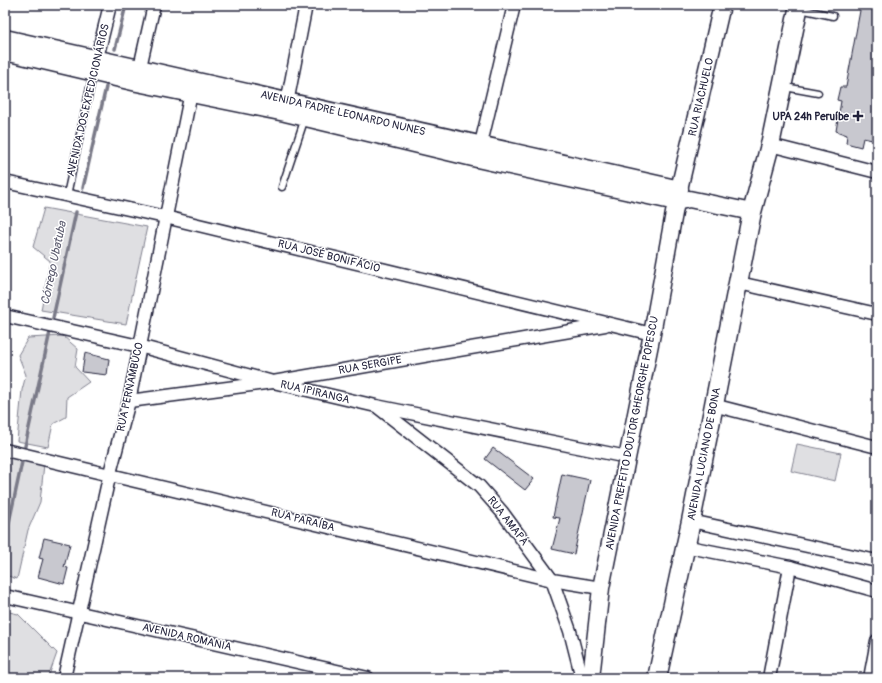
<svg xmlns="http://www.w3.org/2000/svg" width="882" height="683" viewBox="0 0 882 683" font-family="Pangolin,sans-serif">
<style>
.green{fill:#dfdfe2;stroke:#80808e}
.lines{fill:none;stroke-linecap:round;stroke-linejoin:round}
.stream{stroke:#7a7a88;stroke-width:3.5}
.building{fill:#c8c8cf;stroke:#22223b}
.lane-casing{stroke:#22223b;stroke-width:9}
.street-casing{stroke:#22223b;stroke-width:15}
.secondary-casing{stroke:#22223b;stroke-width:19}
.primary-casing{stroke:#22223b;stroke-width:21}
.lane{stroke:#fff;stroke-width:6}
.street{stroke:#fff;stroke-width:12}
.secondary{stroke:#fff;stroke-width:16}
.primary{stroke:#fff;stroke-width:18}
.poi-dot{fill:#22223b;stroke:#fff;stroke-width:1.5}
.labels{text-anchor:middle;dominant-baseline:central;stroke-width:3;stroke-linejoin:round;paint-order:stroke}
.street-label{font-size:11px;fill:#22223b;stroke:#fff}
.poi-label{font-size:11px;font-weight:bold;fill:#22223b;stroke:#fff;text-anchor:end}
.water-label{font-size:12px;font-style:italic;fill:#5c5c6f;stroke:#fff}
</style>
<rect width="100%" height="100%" fill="#fff"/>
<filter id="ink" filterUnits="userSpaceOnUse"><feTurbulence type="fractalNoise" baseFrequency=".025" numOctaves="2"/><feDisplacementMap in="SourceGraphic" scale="8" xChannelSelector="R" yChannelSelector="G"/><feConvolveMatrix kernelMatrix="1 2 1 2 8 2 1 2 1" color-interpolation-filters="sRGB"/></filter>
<g filter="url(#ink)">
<!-- green -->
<g class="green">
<path d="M44 208 147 227 126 324 41 310 50 261 33 247Z"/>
<path d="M63 336 78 349 75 367 89 382 67 397 66 417 53 424 48 447 17 441 22 390 26 375 18 355 28 338Z"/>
<path d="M797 444 841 453 835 481 791 471Z"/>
<path d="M5 455 44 464 40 502 28 530 17 579 5 575Z"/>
<path d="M5 611 18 614 57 653 48 678H5Z"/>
</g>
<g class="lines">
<!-- stream -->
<g class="stream">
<path d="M115 49 126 5"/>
<path d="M83 188 106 87"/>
<path d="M53 318 76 212"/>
<path d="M25 446 50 332"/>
<path d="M5 541 22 462"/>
</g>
</g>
<!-- building -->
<g class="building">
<path d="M861 5H877V141L863 138 861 147 846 143 847 135 836 131 841 101 837 100 840 87H846Z"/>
<path d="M85 353 109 359 107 375 82 372Z"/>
<path d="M493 448 534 479 525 490 485 459Z"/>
<path d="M562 474 590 480 574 554 552 549 560 518 553 517Z"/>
<path d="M44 538 70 544 64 567 68 568 64 584 38 577 43 559 39 558Z"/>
</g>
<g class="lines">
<!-- lane casing -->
<g class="lane-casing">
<g id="lane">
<path d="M800 9 833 16"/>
<path d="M785 87 818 93"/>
<path d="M282 187 305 118"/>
<path d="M67 195 93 74"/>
</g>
</g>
<!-- street casing -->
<g class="street-casing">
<g id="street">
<path d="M95 66 110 5"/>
<path d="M138 76 154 5"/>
<path d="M286 108 306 5"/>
<path d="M770 145 877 172"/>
<path d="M479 152 514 5"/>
<path d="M5 182 165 217 652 334"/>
<path d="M739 283 877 314"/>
<path d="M5 316 139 346 273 382 376 406 627 457"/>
<path d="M129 401 273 382 605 325"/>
<path d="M713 405 877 447"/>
<path d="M379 408 479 486 502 512 552 580 570 631 582 678"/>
<path d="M5 450 552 580 601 588"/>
<path d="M691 521 877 561"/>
<path d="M684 546 790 567 877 591"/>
<path d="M5 596 368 678"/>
<path d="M64 678 110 473 129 401 192 87"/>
<path d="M769 678 790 567"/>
<path d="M870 678 877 641"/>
</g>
</g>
<!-- secondary casing -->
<g class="secondary-casing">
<g id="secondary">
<path d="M5 38 680 189"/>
<path d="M5 52 137 83 285 113 477 159 676 202 689 199 752 212"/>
<path d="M591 678 601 588 652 334 676 202 722 5"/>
</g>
</g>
<!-- primary casing -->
<g class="primary-casing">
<path id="primary" d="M657 678 691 521 752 212 770 145 799 5"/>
</g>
<!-- lane -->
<use href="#lane" class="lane"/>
<!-- street -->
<use href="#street" class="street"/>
<!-- secondary -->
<use href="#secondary" class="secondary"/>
<!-- primary -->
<use href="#primary" class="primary"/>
</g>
</g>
<!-- markers -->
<path class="poi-dot" d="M856 110h4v4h4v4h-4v4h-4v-4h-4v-4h4z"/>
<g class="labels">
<!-- street labels -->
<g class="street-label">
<text transform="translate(701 97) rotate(-77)">RUA RIACHUELO</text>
<text transform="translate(88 100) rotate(-77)">AVENIDA DOS EXPEDICIONÁRIOS</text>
<text transform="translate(343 113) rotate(13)">AVENIDA PADRE LEONARDO NUNES</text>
<text transform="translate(329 256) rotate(14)">RUA JOSÉ BONIFÁCIO</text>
<text transform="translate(370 365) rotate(-10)">RUA SERGIPE</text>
<text transform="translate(130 387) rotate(-78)">RUA PERNAMBUCO</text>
<text transform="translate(315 392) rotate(13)">RUA IPIRANGA</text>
<text transform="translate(632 433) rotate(-79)">AVENIDA PREFEITO DOUTOR GHEORGHE POPESCU</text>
<text transform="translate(704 454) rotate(-79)">AVENIDA LUCIANO DE BONA</text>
<text transform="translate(303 520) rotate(14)">RUA PARAÍBA</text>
<text transform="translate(508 521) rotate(52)">RUA AMAPÁ</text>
<text transform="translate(187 637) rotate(13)">AVENIDA ROMANIA</text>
</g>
<!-- poi labels -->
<g class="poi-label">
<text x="849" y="116">UPA 24h Peruíbe</text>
</g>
<!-- water labels -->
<g class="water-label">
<text transform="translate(54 263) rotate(-78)">Córrego Ubatuba</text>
</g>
</g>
<!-- margin -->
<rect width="882" height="683" fill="none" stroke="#fff" stroke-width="20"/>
<rect x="10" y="10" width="862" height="663" fill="none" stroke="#22223b" stroke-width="1.5" filter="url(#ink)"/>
</svg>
